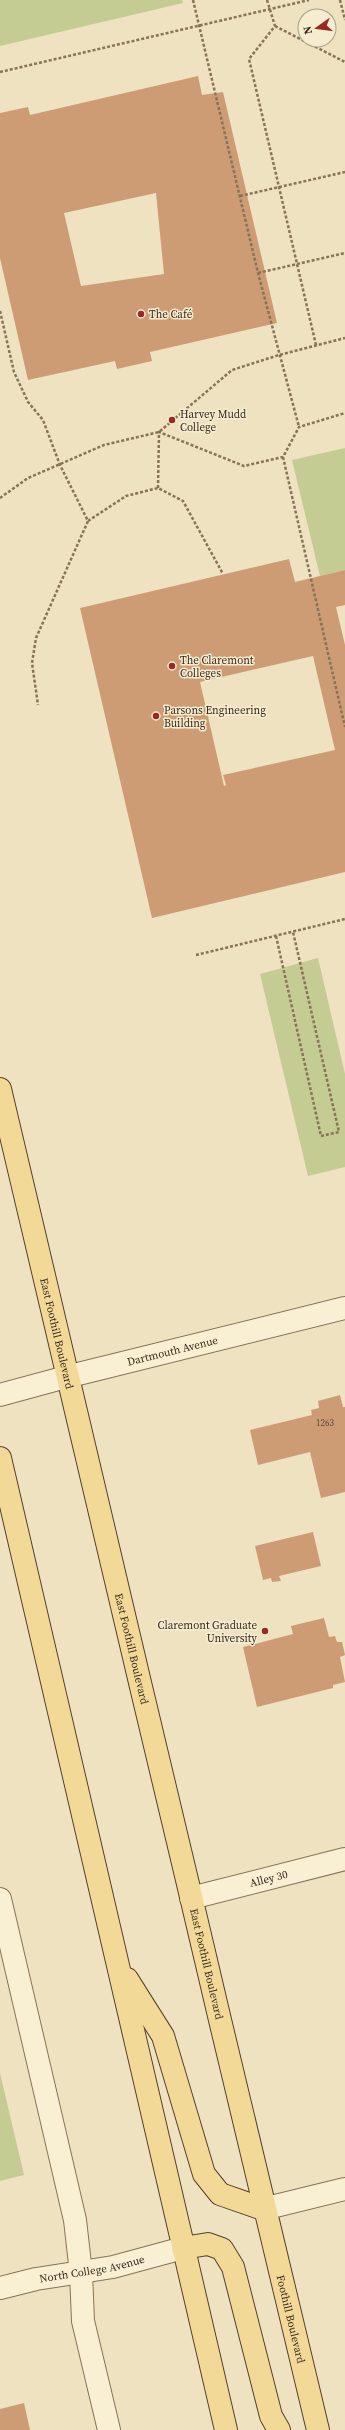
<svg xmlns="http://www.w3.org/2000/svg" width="345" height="2430" viewBox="0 0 345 2430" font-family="'Source Serif 4',serif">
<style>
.green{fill:#c4cc94}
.building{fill:#cd9c75;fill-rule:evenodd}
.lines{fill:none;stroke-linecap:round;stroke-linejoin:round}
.minor-casing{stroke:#887358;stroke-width:24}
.major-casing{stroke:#55402c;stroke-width:24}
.path{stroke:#887358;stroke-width:2.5;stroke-dasharray:3 2;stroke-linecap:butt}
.minor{stroke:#f9efd3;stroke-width:22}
.major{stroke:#f3d997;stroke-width:22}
.poi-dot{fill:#972a27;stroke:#f6ecd0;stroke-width:1.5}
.labels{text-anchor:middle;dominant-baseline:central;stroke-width:3;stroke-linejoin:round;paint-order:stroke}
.number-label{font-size:9px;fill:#5c4632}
.poi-label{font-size:11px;fill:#372a1c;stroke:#f6ecd0;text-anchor:start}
.street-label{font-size:11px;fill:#372a1c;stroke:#f6ecd0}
</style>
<rect width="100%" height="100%" fill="#eee2c0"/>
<!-- green -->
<g class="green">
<path d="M0 0H182L183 3 0 46Z"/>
<path d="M345 448V570L320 576 292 460Z"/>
<path d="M318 958 345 1074V1167L308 1176 260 974Z"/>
<path d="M0 2073 24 2175 0 2181Z"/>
</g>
<!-- building -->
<g class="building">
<path d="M198 76 202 95 223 92 277 323 150 352 152 361 117 369 115 361 28 380 0 258V113L28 107 30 115ZM156 193 164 274 81 286 64 213Z"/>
<path d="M289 559 295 582 345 570V605L336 607 345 645V872L152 918 80 608ZM313 656 335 750 223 775 226 785 224 786 200 682Z"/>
<path d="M340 1395 343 1407H345V1492L321 1498 310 1452 258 1465 250 1430 312 1415 311 1410 319 1408 318 1401Z"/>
<path d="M313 1532 321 1566 279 1576 281 1581 272 1582 271 1578 263 1580 255 1546Z"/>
<path d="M324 1618 329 1637 335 1636 337 1642H342L345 1655 340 1657 345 1682 333 1685V1688L257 1707 243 1647 293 1634 291 1626Z"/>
<path d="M24 2403 30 2430H0V2409Z"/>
</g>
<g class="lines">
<!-- minor casing -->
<g class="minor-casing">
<g id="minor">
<path id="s1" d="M0 1395 66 1377 345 1308"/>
<path id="s2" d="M191 1898 345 1859"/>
<path d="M0 1899 75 2220 81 2273 83 2321 109 2430"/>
<path d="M263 2209 345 2189"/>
<path id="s3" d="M0 2288 36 2279 113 2267 183 2248"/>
</g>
</g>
<!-- major casing -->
<g class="major-casing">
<g id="major">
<path id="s4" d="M0 1089C61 1354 125 1619 188 1884 231 2066 273 2248 318 2430"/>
<path d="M0 1458 226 2430"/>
<path d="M127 1979 163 2036 204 2174 220 2194 263 2209"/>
<path d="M183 2248 208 2244 222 2249 233 2267 271 2416 279 2430"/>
</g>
</g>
<!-- path -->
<g class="path">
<path d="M193 0 258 273 299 427"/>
<path d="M267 0 275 26 249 59 316 345"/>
<path d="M340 0 345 20"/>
<path d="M275 26 345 62"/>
<path d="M0 72 309 0"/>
<path d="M240 196 345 172"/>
<path d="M258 273 345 253"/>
<path d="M0 311 14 372 28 402 43 420 60 465 88 521 36 638 32 663 38 705"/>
<path d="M283 457 345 727"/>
<path d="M158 488 159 432 244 466 283 457 299 427 345 413"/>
<path d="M0 498 28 478 104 445 159 432 232 370 279 355 345 338"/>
<path d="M88 521 126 496 158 488 183 501 223 574"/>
<path d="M276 936 321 1136 339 1132 293 932"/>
<path d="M196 955 345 919"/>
</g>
<!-- minor -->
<use href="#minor" class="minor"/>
<!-- major -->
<use href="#major" class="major"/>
</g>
<!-- markers -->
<g class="poi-dot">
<circle cx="141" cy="314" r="4"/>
<circle cx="172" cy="420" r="4"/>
<circle cx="172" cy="666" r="4"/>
<circle cx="156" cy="716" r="4"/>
<circle cx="265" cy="1631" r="4"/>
</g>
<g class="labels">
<!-- number labels -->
<g class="number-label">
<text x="325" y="1423">1263</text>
</g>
<!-- poi labels -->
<g class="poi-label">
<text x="149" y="314">The Café</text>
<text x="180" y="414">Harvey Mudd<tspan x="180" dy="13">College</tspan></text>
<text x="180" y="660">The Claremont<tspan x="180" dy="13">Colleges</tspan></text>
<text x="164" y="710">Parsons Engineering<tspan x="164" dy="13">Building</tspan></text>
<text x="257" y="1625" text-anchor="end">Claremont Graduate<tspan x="257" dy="13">University</tspan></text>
</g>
<!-- street labels -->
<g class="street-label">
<text stroke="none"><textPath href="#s4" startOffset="251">East Foothill Boulevard</textPath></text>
<text stroke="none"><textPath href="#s1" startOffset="178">Dartmouth Avenue</textPath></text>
<text stroke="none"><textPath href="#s4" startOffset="575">East Foothill Boulevard</textPath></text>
<text stroke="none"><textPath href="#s2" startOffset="80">Alley 30</textPath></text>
<text stroke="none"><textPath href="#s4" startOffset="899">East Foothill Boulevard</textPath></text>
<text stroke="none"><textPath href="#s3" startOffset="94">North College Avenue</textPath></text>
<text stroke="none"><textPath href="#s4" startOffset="1264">Foothill Boulevard</textPath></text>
</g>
</g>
<!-- north arrow -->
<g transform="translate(317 28) rotate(256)"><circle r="19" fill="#f6ecd0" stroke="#aa9e88"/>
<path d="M0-3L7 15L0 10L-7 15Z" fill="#972a27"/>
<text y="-6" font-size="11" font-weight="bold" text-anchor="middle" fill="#372a1c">N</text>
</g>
</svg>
